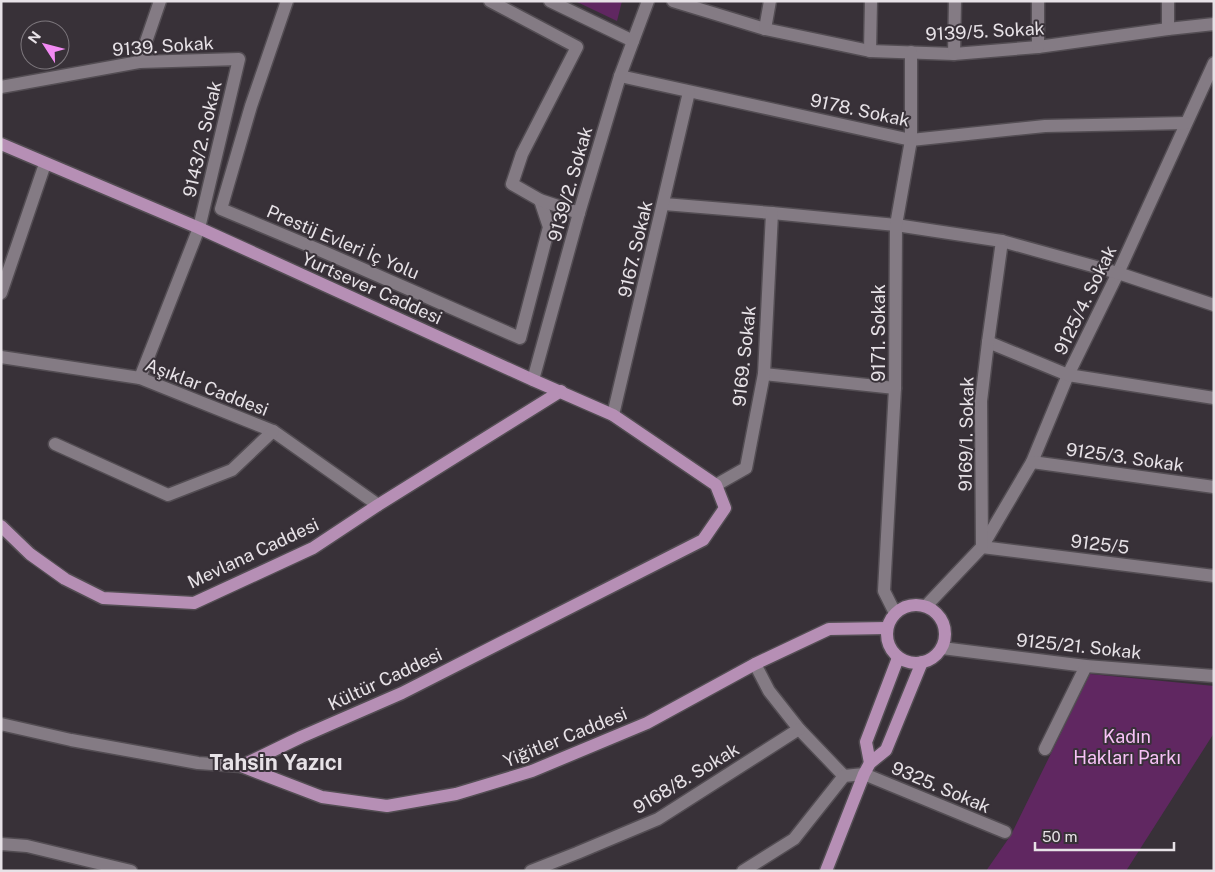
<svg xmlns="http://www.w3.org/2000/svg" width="1215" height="872" viewBox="0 0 1215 872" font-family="'Public Sans',sans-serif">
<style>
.green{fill:#602761}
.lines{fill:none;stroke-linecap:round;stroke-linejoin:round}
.minor-casing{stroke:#534d53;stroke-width:15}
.major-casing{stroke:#534d53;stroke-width:15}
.minor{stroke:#847b84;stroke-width:12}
.major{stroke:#b68fb5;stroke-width:12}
.labels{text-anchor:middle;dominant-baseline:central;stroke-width:4;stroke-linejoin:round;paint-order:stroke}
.street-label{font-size:18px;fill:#e7e2e7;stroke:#383138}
.park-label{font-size:18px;fill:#f8c2f7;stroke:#383138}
.district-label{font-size:22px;font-weight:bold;fill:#e7e2e7;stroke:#383138}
</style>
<rect width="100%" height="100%" fill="#383138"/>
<!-- green -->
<g class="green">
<path d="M575 1H622L617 21Z"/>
<path d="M1090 674 1214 686V733L1126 871H986L1011 835Z"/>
</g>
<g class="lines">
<!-- minor casing -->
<g class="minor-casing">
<g id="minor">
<path d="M287 1 251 106 221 209 324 252 520 338 549 227 540 200"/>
<path d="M490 1 577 47 522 154 512 184 540 200 579 213"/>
<path d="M550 1 633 41"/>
<path d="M673 1 765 29 870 51 954 54 1038 47 1168 29 1214 24"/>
<path d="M1038 1V47"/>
<path d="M765 29 770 1"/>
<path d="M1168 29V1"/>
<path d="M870 51 871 1"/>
<path d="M954 54 955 1"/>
<path d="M139 62 160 1"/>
<path d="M1214 63 1118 273 1068 375 1032 462 982 547 1214 576"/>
<path d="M620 76 911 140 1045 126 1186 123"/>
<path d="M1 87 139 62 239 59 199 228 140 378"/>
<path d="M664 204 772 213 896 225 1002 241 1118 273 1214 305"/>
<path d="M1 293 45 164"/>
<path d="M988 342 1068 375 1214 398"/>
<path d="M1 357 140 378 273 431 378 505"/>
<path d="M764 374 895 388"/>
<path d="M533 380 579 213 620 76 648 1"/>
<path d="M613 415 689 92"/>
<path d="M55 444 168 495 232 470 273 431"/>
<path d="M1032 462 1214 487"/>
<path d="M716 485 746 468 764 374 772 213"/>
<path d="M926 606 982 547 981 401 988 342 1002 241"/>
<path d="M895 613 884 591 895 388 896 225 911 140V52"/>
<path d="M942 648 1086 666 1214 676"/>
<path d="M755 664 769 691 799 729 844 776"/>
<path d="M1 724 71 740 198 763 241 766"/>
<path d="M1045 749 1086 666"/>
<path d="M1 844 27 846 131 871"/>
<path d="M531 871 577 853 658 819 799 729"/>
<path d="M743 871 794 839 844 776 864 774 1005 832"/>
</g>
</g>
<!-- major casing -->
<g class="major-casing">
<g id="major">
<path d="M1 144 199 228 533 380 613 415 716 485 725 508 703 540 402 693 301 737 241 766"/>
<path d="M1 526 30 554 65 579 103 598 194 603 313 548 378 505 561 391"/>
<circle cx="916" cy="634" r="29"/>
<path d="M870 763 866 742 898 658"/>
<path d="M241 766 322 797 387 806 456 794 532 771 647 723 755 664 829 629 887 628"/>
<path d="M826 871 864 774 870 763 886 750 922 662"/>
</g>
</g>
<!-- minor -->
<use href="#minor" class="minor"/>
<!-- major -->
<use href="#major" class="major"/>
</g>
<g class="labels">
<!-- street labels -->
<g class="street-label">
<text transform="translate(985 31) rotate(-3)">9139/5. Sokak</text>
<text transform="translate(163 46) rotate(-4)">9139. Sokak</text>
<text transform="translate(860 110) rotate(12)">9178. Sokak</text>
<text transform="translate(202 139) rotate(-77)">9143/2. Sokak</text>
<text transform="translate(570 184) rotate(-74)">9139/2. Sokak</text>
<text transform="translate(343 242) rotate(23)">Prestij Evleri İç Yolu</text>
<text transform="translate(635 249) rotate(-77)">9167. Sokak</text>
<text transform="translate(372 288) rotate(24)">Yurtsever Caddesi</text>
<text transform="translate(1085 300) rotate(-64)">9125/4. Sokak</text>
<text transform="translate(878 333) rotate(-90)">9171. Sokak</text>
<text transform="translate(744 356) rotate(-84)">9169. Sokak</text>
<text transform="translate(207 387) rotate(21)">Aşıklar Caddesi</text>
<text transform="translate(966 434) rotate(-89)">9169/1. Sokak</text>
<text transform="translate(1125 457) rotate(8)">9125/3. Sokak</text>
<text transform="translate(1100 544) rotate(7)">9125/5</text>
<text transform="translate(253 553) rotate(-25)">Mevlana Caddesi</text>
<text transform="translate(1079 646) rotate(6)">9125/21. Sokak</text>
<text transform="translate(385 679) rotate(-25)">Kültür Caddesi</text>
<text transform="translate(565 737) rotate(-22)">Yiğitler Caddesi</text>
<text transform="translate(686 778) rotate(-31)">9168/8. Sokak</text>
<text transform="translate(941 787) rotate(23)">9325. Sokak</text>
</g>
<!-- park labels -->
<g class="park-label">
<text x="1127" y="736">Kadın<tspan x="1127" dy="21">Hakları Parkı</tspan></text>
</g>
<!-- district labels -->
<g class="district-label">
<text x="276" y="762">Tahsin Yazıcı</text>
</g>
</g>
<!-- border -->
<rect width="1215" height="872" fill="none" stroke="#e7e2e7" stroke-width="5"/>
<!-- north arrow -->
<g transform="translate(45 45) rotate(306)"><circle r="24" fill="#383138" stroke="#7e787e"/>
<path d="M0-4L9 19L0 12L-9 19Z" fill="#f28af3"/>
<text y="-8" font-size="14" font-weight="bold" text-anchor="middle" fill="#e7e2e7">N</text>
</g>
<!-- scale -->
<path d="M1035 842v8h139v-8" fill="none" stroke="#e7e2e7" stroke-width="2.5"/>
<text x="1042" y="842" font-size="15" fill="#e7e2e7" stroke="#383138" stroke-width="4" paint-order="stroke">50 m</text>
</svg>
